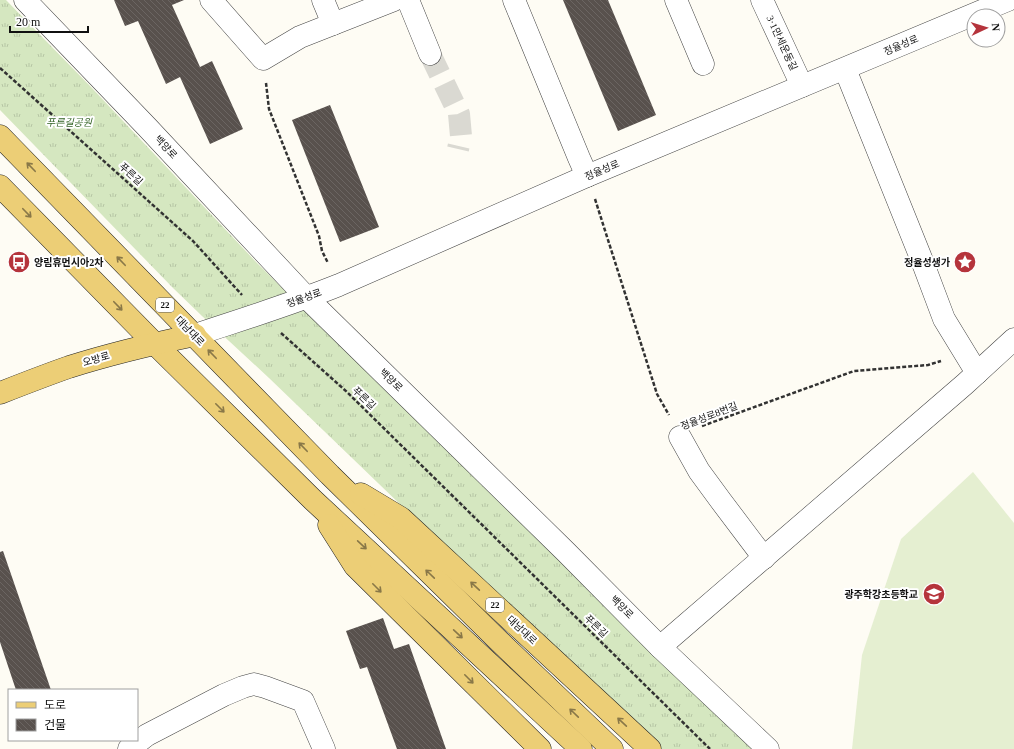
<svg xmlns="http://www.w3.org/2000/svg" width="1014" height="749" viewBox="0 0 1014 749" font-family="'Times New Roman','Noto Sans KR',serif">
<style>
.grass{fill:url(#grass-tufts)}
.pitch{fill:#e5efd1}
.building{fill:url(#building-back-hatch)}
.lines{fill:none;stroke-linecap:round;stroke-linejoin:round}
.minor-tunnel{stroke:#dad9d2;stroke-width:22;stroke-dasharray:22 11;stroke-linecap:butt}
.minor-casing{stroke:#434343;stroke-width:23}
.major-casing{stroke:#212121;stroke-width:23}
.path{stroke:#323232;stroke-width:2.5;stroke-dasharray:4 2;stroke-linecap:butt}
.minor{stroke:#fff;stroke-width:22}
.major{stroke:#ecce76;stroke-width:22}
.oneway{stroke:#897848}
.labels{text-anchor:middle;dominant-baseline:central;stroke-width:4;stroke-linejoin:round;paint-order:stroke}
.shield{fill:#fff;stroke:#585858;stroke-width:1}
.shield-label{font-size:9px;font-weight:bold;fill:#101010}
.street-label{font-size:10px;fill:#101010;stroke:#fff}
.park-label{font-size:10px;font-style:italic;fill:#336325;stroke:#fff}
.poi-label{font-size:10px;font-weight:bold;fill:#101010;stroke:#fff;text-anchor:end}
</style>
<defs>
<pattern id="grass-tufts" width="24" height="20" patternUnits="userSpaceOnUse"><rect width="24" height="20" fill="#d5e7c0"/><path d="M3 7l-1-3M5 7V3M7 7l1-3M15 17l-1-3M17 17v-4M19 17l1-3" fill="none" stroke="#b6c5a4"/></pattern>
<pattern id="building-back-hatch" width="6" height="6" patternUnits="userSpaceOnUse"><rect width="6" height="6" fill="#58514d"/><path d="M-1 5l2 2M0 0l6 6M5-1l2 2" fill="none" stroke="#6b6562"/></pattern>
</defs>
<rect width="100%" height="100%" fill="#fefcf4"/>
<!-- grass -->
<path class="grass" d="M0 0H6L91 87 258 264 324 329 768 749H659L597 694 269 378 202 316 173 288 0 110Z"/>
<!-- pitch -->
<path class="pitch" d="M973 472 1014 523V749H852L862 655 901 539Z"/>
<!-- building -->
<g class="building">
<path d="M114 0H184L172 5 200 67 212 61 243 129 210 144 180 77 166 84 138 21 125 26Z"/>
<path d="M563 0H608L656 115 618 131Z"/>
<path d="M330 105 379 227 340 242 292 120Z"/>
<path d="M3 551 51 690H16L0 642V552Z"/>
<path d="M383 618 394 649 409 644 446 749H397L367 667 360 669 346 631Z"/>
</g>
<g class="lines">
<!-- minor-tunnel -->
<path class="minor-tunnel" d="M430 54 459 114 461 136 458 149"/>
<!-- minor casing -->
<g class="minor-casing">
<g id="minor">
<path d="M25 0 147 127 307 298 566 552 660 647 768 749"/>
<path d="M211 0 263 59 300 37 394 0"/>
<path d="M323 0 333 24"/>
<path d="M408 0 430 54"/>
<path d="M514 0 579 158 587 176"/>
<path d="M676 0 703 64"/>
<path d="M762 0 802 86"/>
<path d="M845 69 921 258 944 319 977 373"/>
<path d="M195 335C243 319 292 304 339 285L587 176 1008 0"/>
<path d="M680 437 699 471 721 501 764 558"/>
<path d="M660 647 965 384 1014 339"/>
<path d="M129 749 147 735 224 695 243 687 254 684 265 687 303 701 324 749"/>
</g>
</g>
<!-- major casing -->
<g class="major-casing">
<g id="major">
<path d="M0 136 330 475 499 641 612 749"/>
<path d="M0 186 155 344 313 500 581 749"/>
<path d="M0 393C23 384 46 375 69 367 110 354 152 344 195 335"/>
<path d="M361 494 401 518 650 749"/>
<path d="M329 525 355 566 540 749"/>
</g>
</g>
<!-- path -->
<g class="path">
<path d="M0 68 193 241 242 295"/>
<path d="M266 83 269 109 319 236 322 251 328 263"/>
<path d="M595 199 657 394 669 415"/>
<path d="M281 333 347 392 710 749"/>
<path d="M702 426 854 371 928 365 941 361"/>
</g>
<!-- minor -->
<use href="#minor" class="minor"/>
<!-- major -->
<use href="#major" class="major"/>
</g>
<!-- one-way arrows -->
<defs><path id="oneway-shaft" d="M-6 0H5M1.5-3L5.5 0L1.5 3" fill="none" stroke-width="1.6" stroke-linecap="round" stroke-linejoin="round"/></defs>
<g class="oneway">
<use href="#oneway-shaft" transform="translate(31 167) rotate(-134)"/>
<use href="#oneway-shaft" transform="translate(27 213) rotate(46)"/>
<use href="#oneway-shaft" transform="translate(121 261) rotate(-134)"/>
<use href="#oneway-shaft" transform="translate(118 306) rotate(46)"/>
<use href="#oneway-shaft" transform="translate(212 354) rotate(-134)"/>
<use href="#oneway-shaft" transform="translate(220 408) rotate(45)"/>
<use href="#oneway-shaft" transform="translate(303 447) rotate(-134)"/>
<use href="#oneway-shaft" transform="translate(362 545) rotate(43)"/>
<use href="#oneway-shaft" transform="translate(430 574) rotate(-136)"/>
<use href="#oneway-shaft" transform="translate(475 586) rotate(-137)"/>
<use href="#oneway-shaft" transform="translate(377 588) rotate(45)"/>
<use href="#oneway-shaft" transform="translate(458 634) rotate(43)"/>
<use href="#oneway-shaft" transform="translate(469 679) rotate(45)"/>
<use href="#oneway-shaft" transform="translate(574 713) rotate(-136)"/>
<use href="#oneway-shaft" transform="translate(622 722) rotate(-137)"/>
</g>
<!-- icons -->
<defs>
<g id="bus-disc" transform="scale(1.15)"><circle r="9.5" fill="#b5343c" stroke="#fff"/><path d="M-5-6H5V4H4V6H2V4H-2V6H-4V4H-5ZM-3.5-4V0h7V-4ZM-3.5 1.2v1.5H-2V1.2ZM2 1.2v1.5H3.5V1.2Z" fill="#fff"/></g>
<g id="sight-disc" transform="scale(1.15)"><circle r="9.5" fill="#b5343c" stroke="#fff"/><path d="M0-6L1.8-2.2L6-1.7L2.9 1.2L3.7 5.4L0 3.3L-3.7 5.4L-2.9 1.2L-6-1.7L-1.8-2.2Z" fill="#fff"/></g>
<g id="school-disc" transform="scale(1.15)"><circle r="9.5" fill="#b5343c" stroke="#fff"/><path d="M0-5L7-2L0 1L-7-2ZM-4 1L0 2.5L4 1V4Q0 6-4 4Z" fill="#fff"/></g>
</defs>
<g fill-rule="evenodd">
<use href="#bus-disc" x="19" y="262"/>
<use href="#sight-disc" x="965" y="262"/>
<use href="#school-disc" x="934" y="594"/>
</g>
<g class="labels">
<!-- shield labels -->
<g class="shield">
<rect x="156" y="298" width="18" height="14" rx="3"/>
<rect x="486" y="598" width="18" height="14" rx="3"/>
</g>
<g class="shield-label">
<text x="165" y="305">22</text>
<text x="495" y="605">22</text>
</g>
<!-- street labels -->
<g class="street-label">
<text transform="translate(782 43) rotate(65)">3·1만세운동길</text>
<text transform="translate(901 45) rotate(-23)">정율성로</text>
<text transform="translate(166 147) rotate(47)">백양로</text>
<text transform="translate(602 170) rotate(-23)">정율성로</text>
<text transform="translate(131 174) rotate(42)">푸른길</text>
<text transform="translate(304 298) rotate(-20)">정율성로</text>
<text transform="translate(190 331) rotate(46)">대남대로</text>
<text transform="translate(96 359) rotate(-16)">오방로</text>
<text transform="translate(391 380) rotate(44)">백양로</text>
<text transform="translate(364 398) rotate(44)">푸른길</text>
<text transform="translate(709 416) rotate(-21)">정율성로8번길</text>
<text transform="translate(622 607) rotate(45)">백양로</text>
<text transform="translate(596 626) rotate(44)">푸른길</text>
<text transform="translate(522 630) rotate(43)">대남대로</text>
</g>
<!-- park labels -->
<g class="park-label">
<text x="69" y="122">푸른길공원</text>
</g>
<!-- poi labels -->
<g class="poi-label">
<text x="34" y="262" text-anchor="start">양림휴먼시아2차</text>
<text x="950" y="262">정율성생가</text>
<text x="918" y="594">광주학강초등학교</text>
</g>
</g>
<!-- legend -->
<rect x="8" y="689" width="130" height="52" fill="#ffffff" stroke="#9f9f9f"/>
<rect x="16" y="702" width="20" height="6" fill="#ecce76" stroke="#9f9f9f"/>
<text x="44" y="709" font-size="12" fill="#101010">도로</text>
<rect x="16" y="719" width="20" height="12" fill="url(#building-back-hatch)" stroke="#9f9f9f"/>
<text x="44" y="729" font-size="12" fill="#101010">건물</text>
<!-- north arrow -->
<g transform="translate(986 28) rotate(86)"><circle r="19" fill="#ffffff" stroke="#9f9f9f"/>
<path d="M0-3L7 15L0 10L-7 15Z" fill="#b5343c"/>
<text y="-6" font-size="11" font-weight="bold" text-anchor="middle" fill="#101010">N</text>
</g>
<!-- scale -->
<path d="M10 26v6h78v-6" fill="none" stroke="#101010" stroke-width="2"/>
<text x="16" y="26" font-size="12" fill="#101010" stroke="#ffffff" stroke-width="3" paint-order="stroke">20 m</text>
</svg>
